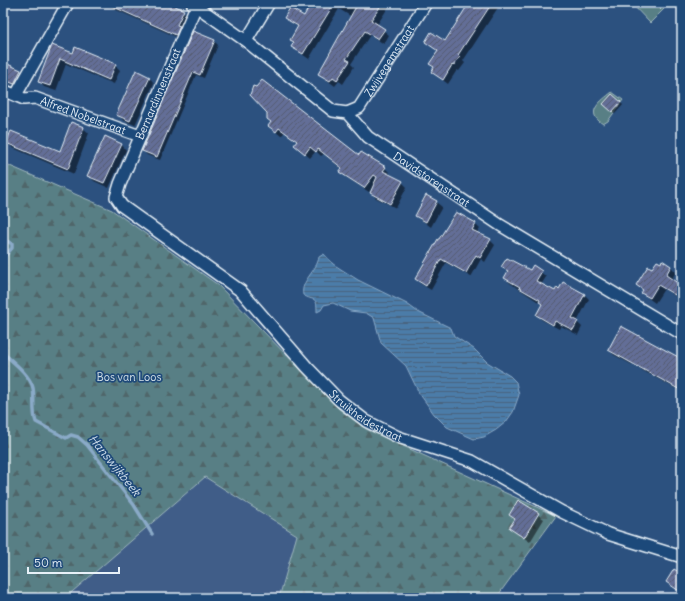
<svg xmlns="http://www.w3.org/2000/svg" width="685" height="601" viewBox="0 0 685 601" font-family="Delius,sans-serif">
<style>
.built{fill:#3f5d88}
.grass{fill:#597f85;stroke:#a0b8be}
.forest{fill:url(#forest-firs);stroke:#a0b8be}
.water{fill:url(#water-rules);stroke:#8aaac8}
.shadow{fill:#0007}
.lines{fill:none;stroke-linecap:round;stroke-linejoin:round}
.stream{stroke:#8aaac8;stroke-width:3.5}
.building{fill:url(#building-hatch);stroke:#e8f1f8}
.minor-casing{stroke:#e8f1f8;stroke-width:14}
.minor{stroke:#1f4a7a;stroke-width:11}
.labels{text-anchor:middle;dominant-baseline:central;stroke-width:3.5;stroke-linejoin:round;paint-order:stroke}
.street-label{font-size:11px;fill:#e8f1f8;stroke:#1f4a7a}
.park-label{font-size:11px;fill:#d3e0e7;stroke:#1f4a7a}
.water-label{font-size:12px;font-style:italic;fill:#d1dfec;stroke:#1f4a7a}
</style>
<defs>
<pattern id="forest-firs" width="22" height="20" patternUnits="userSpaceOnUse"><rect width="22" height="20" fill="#597f85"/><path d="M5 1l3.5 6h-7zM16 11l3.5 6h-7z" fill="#50666a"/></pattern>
<pattern id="water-rules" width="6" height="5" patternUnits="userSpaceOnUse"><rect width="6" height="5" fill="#4c7ba8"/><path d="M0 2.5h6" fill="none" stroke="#49647e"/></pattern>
<pattern id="building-hatch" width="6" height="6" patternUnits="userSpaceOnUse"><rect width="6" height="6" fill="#636e97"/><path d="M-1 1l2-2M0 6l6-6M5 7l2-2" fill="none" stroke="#545b70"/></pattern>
</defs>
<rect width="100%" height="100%" fill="#2c517f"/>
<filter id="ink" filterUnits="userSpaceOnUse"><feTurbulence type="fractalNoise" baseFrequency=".025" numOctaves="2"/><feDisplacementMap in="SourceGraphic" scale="8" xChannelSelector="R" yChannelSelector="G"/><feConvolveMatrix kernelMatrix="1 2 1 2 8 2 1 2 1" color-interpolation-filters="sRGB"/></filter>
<g filter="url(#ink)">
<!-- built -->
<path class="built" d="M205 477 297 535 279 598H65Z"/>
<!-- grass -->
<g class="grass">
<path d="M631 3H670L650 23Z"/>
<path d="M612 92 623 100 608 121 603 124C584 112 601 101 612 92Z"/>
</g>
<!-- forest -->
<path class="forest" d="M3 163 112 210 218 285 339 409 366 429 556 516 496 598H279L297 535 205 477 65 598H3Z"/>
<!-- water -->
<path class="water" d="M324 254 333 264 358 280 407 304 418 312 451 328 454 336 474 349 487 362 510 376 516 382 519 395 513 412 506 422 496 430 484 437 474 439 447 427 434 414 419 393 406 366 381 343 374 318 366 313 350 311 333 303 324 305 321 310 317 312C317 295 314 302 303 295 300 281 317 271 319 257Z"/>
<!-- shadow -->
<g class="shadow">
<path d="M101 3H166L183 11 188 15 181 39Z"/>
<path d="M313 3H391L377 25 389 35 384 44 370 35 351 64 354 67 343 84 339 81 335 86 319 74 352 17 339 9 309 59 292 47 294 43 291 40 298 27 285 18 304 17Z"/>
<path d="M463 3H504L501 7 499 6 463 61 465 63 459 71 457 70 448 84 432 72 434 68 431 64 439 52 426 42H445L468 6Z"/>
<path d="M193 32 214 41 218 45 204 78 196 75 160 160 147 155 143 151Z"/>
<path d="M53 46 73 54 115 65 120 70 114 84 66 64 56 91 44 87 39 81Z"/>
<path d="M3 63 22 73 16 86 3 80Z"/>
<path d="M149 77 154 83 135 125 123 120 118 115Z"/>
<path d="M612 95 623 105 615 114 604 104Z"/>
<path d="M272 122 360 157 362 153 385 168 390 173 389 175 402 182 407 187 396 208 376 198 371 193 372 188 369 192 346 177 341 172 342 169 324 154 321 156 316 151 310 158 295 145 298 142 285 132 281 136 275 131Z"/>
<path d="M83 128 89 133 74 174 13 148 7 143 61 152Z"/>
<path d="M121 144 126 150 109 188 94 181 89 176Z"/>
<path d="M436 202 442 207 431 227 416 216Z"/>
<path d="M475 224 480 229 477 233 490 240 495 245 485 262 481 259 471 277 446 263 431 290 421 284 416 279Z"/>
<path d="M502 266 530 272H541L546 277 541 285 556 293 584 294 589 299 577 322 582 327 578 335 561 326 559 329 542 320 537 315 543 305 510 283 505 278 509 272Z"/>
<path d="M671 267 676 272 671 280 682 285V311L678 307 681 300 664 289 655 303 648 298 638 285 653 270Z"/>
<path d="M609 350 682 360V392L614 355Z"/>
<path d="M518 501 544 519 530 542 510 528 515 520 510 515Z"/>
<path d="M682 576V598H677L681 592 667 582Z"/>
</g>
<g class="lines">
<!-- stream -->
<g class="stream">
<path d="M3 241H7L12 244V248L3 258"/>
<path d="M3 353C13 362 30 375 33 388 35 400 32 411 36 422L66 438 71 435 78 437 87 445 134 505 152 534"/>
</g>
</g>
<!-- building -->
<g class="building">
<path d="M105 3H169L184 10 177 25 180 26 176 35Z"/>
<path d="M311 3H325L332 7 303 54 291 47 294 42 290 40 298 26 284 18 290 8 304 16Z"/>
<path d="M358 3H374L380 7 371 20 385 29 378 39 365 31 346 59 350 61 337 80 333 77 330 81 318 74Z"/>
<path d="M469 3H492L458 55 460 57 453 66 452 65 443 80 431 72 434 67 429 64 438 51 425 42 431 32 445 41Z"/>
<path d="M193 31 215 40 200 75 193 72 157 157 142 151Z"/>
<path d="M52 45 73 53 75 47 116 64 109 80 60 59 50 86 38 82Z"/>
<path d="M3 62 21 70 14 84 3 79Z"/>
<path d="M136 70 150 77 130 121 116 115Z"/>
<path d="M262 80 359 155 361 152 386 167 383 171 403 181 390 204 370 193 377 177 374 175 364 188 339 172 342 168 318 149 316 152 310 147 305 154 294 145 297 141 279 128 276 132 268 126 271 122 267 119V113L250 95 253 86 256 87Z"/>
<path d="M612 94 621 102 612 112 603 104Z"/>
<path d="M71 122 84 127 68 169 6 143 11 131 60 151Z"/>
<path d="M105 136 122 144 104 183 87 176Z"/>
<path d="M426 195 437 201 426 222 415 216Z"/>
<path d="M456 212 476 223 472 230 491 239 480 258 476 255 466 273 441 259 426 286 415 279 438 239H439Z"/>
<path d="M507 258 530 270 533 265 542 271 536 281 555 291 557 287 559 289 563 282 585 294 572 318 578 321 573 330 555 321 553 325 536 315 542 304 539 302 540 300 519 288 520 287 504 278 508 271 501 267Z"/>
<path d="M662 260 671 266 666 275 682 286V299L658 285 650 298 641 293 643 290 636 285 648 266 652 268 657 261 661 263Z"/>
<path d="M621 326 682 359V391L608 350Z"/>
<path d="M518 500 539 513 524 538 509 528 515 519 509 515Z"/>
<path d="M674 569 682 574V593L666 582Z"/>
</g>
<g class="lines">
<!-- minor casing -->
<g class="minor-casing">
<g id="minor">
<path id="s1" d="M192 3 246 41 333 111 347 113 368 137 500 225 682 334"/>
<path id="s2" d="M196 6 120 184 116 197 122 206 241 291 307 367 339 400 366 421 398 437 472 461 562 512 608 534 682 557"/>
<path d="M246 41 269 3"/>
<path id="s3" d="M3 90 24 99 35 98 140 136"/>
<path d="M16 95 68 3"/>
<path id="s4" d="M347 113 359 108 426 3"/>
</g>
</g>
<!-- minor -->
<use href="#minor" class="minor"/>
</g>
</g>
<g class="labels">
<!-- street labels -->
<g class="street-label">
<text stroke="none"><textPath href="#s4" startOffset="69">Zwijvegemstraat</textPath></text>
<text transform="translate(158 94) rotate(-67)">Bernardinnenstraat</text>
<text stroke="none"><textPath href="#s3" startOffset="85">Alfred Nobelstraat</textPath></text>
<text stroke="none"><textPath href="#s1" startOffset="300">Davidstorenstraat</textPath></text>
<text stroke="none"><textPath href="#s2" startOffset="542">Struikheidestraat</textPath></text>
</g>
<!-- park labels -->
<g class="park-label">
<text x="129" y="377">Bos van Loos</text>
</g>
<!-- water labels -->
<g class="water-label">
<text transform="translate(115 465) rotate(51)">Hanswijkbeek</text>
</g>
</g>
<!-- margin -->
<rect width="685" height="601" fill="none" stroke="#1f4a7a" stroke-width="16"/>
<rect x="8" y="8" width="669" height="585" fill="none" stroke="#e8f1f8" stroke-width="1.5" filter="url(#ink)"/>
<!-- scale -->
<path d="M28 567v6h91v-6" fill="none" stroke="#e8f1f8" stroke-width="2"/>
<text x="34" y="567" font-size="12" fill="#e8f1f8" stroke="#1f4a7a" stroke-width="3" paint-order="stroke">50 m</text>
</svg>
